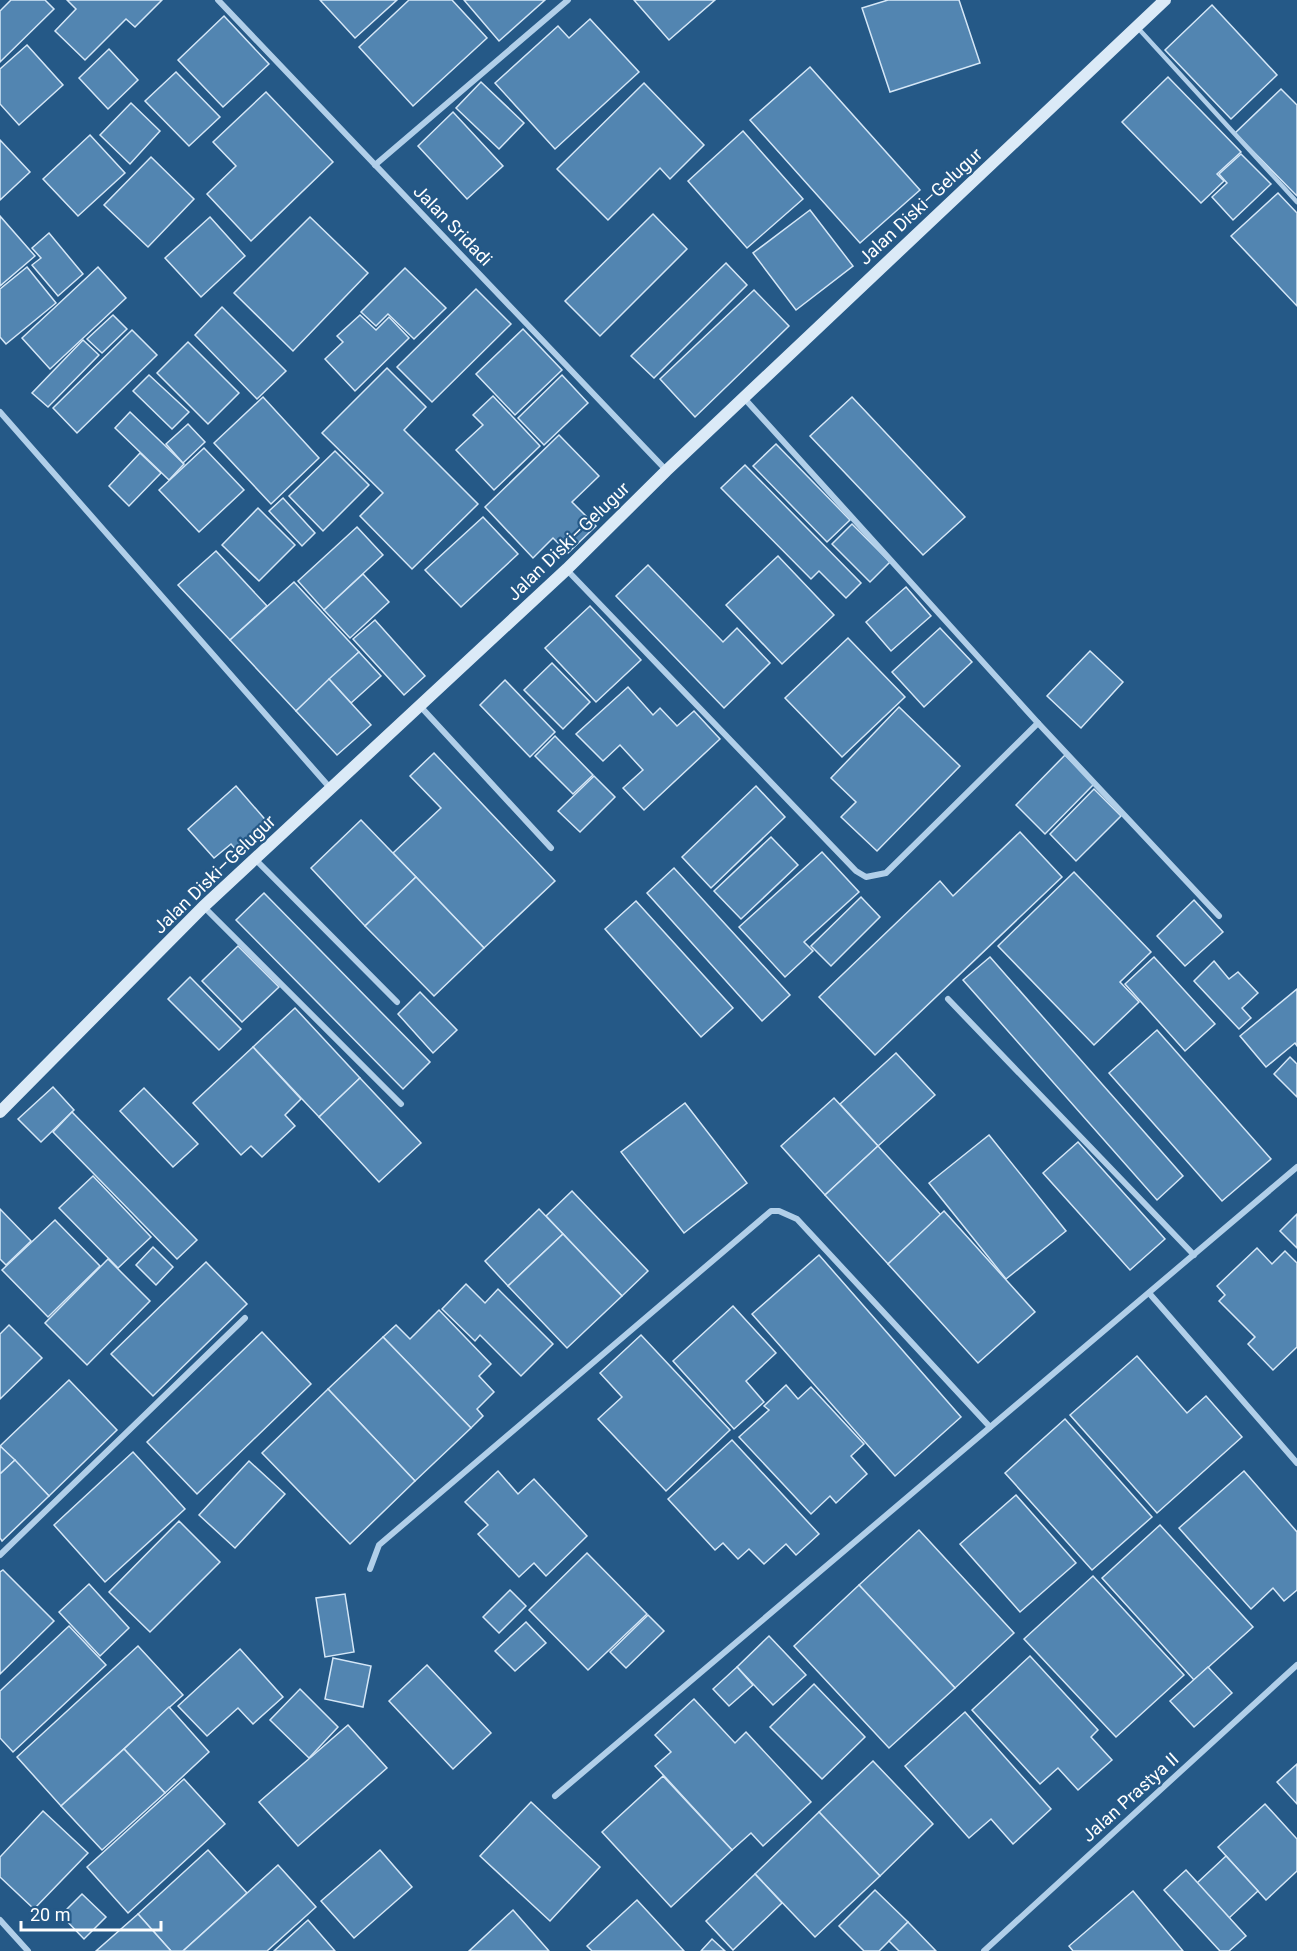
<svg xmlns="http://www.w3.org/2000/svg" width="1297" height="1951" viewBox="0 0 1297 1951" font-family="Roboto,sans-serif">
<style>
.building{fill:#5285b1;stroke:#d5e7f7;stroke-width:1.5}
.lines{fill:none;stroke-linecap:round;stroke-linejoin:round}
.service{stroke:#b1cfe9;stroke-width:4.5}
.minor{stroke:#b1cfe9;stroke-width:6}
.secondary{stroke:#dbeaf7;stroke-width:12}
.labels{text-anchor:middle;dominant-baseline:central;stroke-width:4.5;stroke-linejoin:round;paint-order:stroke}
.street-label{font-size:18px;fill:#fff;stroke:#255987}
</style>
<rect width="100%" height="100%" fill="#255987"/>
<!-- building -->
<g class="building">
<path d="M11 0H45L54 9 0 62V11Z"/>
<path d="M67 0H162L135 27 126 19 85 60 55 31 76 9Z"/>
<path d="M320 0H397L355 38Z"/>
<path d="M409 0H452L487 38 413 106 359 47Z"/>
<path d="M464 0H545L499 41Z"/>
<path d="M634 0H715L669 40Z"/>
<path d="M888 0H959L980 63 890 92 862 8Z"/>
<path d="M1212 5 1277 75 1231 119 1165 50Z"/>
<path d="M224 16 269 64 223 107 178 60Z"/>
<path d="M590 19 639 72 555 149 495 83 558 26 569 38Z"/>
<path d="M27 45 63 85 19 125 0 104V69Z"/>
<path d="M109 49 138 80 108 109 79 78Z"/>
<path d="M810 67 920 190 860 243 750 120Z"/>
<path d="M176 72 220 117 189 146 145 101Z"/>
<path d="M1168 77 1241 152 1217 174 1224 181 1201 203 1122 122Z"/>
<path d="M481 82 524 123 499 149 456 108Z"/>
<path d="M644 83 704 145 670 179 660 168 608 220 557 169Z"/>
<path d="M1281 89 1297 105V196L1235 133Z"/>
<path d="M266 92 333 162 251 241 207 194 236 166 213 142Z"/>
<path d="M131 103 160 131 130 164 100 135Z"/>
<path d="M453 112 503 166 467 199 418 146Z"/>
<path d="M743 131 803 199 747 248 688 181Z"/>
<path d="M90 135 125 173 78 216 43 179Z"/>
<path d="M0 140 30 172 0 200Z"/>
<path d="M1241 154 1271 184 1233 220 1212 197 1227 183 1219 174Z"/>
<path d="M151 157 194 199 148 247 104 205Z"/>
<path d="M1278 193 1297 213V306L1231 236Z"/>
<path d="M810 210 853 266 796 310 753 253Z"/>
<path d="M653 214 687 249 600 336 565 301Z"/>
<path d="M0 216 35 256 0 286Z"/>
<path d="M210 217 245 256 201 297 165 258Z"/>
<path d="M310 217 368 273 293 351 234 293Z"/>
<path d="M49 233 83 274 58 296 32 265 41 258 32 248Z"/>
<path d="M726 263 747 285 654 378 631 356Z"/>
<path d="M27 267 56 303 6 344 0 337V289Z"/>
<path d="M98 267 126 298 50 369 22 338Z"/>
<path d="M405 268 446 308 414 339 388 314 376 326 361 312Z"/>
<path d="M476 289 511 324 432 402 397 367Z"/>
<path d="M754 290 789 326 695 417 660 379Z"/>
<path d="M222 307 286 371 257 399 195 335Z"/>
<path d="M113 315 127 329 102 353 87 339Z"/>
<path d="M360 315 376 330 389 317 409 338 355 391 325 359 343 342 337 336Z"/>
<path d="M523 329 562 370 515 415 476 374Z"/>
<path d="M132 330 157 355 77 433 53 408Z"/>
<path d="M83 340 99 355 48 407 32 393Z"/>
<path d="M188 342 239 393 208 424 157 373Z"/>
<path d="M387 368 426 407 404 430 478 504 412 569 360 516 383 493 322 433Z"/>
<path d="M149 375 189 412 172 429 133 391Z"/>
<path d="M562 375 588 403 544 445 518 418Z"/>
<path d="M493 396 540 446 494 490 456 450 483 425 473 415Z"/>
<path d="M263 397 319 458 271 504 214 443Z"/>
<path d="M852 397 965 517 923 555 810 436Z"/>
<path d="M130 412 184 464 169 480 115 428Z"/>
<path d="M188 424 205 442 183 463 166 444Z"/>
<path d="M559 435 599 476 572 502 596 526 568 553 553 538 533 558 485 507Z"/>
<path d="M776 444 850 520 827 542 753 466Z"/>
<path d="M204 448 244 490 199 532 159 490Z"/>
<path d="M335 451 369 485 323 531 289 496Z"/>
<path d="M140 453 161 473 129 506 109 486Z"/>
<path d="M745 465 861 583 846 598 819 571 811 579 721 488Z"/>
<path d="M283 498 315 533 302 546 269 511Z"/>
<path d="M258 508 295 545 259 581 222 545Z"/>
<path d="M483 517 518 554 461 607 425 570Z"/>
<path d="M852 524 890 562 870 582 832 544Z"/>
<path d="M357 527 383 555 324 610 298 581Z"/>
<path d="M216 551 267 606 230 640 178 585Z"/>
<path d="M778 556 834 615 782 664 726 605Z"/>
<path d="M648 565 723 642 737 628 770 663 724 708 616 596Z"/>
<path d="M363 574 389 602 350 638 324 610Z"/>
<path d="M294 582 359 652 296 711 230 640Z"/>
<path d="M906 587 931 616 891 651 866 622Z"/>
<path d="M590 606 641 660 596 702 545 648Z"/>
<path d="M375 620 425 676 404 695 353 639Z"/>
<path d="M940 628 972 662 924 707 892 672Z"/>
<path d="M848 638 905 697 842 757 785 698Z"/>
<path d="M1090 651 1123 682 1081 728 1047 696Z"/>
<path d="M359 652 381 676 351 703 329 679Z"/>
<path d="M552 663 590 702 563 729 524 690Z"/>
<path d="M329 679 371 725 337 755 296 711Z"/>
<path d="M505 680 555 732 530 757 480 705Z"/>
<path d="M628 687 653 715 660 708 677 726 694 711 720 739 644 810 623 788 643 770 620 745 603 761 576 734Z"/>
<path d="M899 707 960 766 877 851 841 817 856 802 831 778Z"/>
<path d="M555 736 593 775 573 794 535 756Z"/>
<path d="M434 753 555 881 484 948 393 853 441 808 410 776Z"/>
<path d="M1065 755 1094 784 1045 834 1016 805Z"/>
<path d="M594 776 615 797 580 832 558 811Z"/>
<path d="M236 786 269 824 238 852 231 844 214 858 188 829Z"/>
<path d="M756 786 785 817 711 888 682 857Z"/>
<path d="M1094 789 1121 816 1076 861 1050 834Z"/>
<path d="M361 820 416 877 365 926 311 868Z"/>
<path d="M1020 832 1062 877 875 1055 819 997 940 881 953 896Z"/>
<path d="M771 837 798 865 741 919 714 891Z"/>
<path d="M822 852 859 892 804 942 813 951 785 977 739 927Z"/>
<path d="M674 868 790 995 762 1021 647 893Z"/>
<path d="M1074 872 1151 952 1120 982 1139 1002 1094 1045 998 946Z"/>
<path d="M416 877 484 948 434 996 365 926Z"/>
<path d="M264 893 430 1062 403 1089 236 920Z"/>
<path d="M861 897 880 917 831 966 811 946Z"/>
<path d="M1194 900 1223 932 1185 966 1157 936Z"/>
<path d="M636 901 733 1008 701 1037 605 929Z"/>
<path d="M238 946 279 987 242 1022 202 981Z"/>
<path d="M990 957 1183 1176 1157 1200 963 980Z"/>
<path d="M1154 957 1215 1024 1185 1051 1125 984Z"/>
<path d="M1214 961 1229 979 1238 972 1258 993 1242 1008 1251 1018 1239 1029 1194 981Z"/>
<path d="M190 977 241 1029 219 1050 168 999Z"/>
<path d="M1297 989V1046L1295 1043 1266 1067 1240 1036Z"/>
<path d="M420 992 457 1030 433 1053 398 1014Z"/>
<path d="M295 1008 360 1078 319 1117 253 1047Z"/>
<path d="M1157 1030 1271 1159 1222 1201 1109 1073Z"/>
<path d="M253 1047 301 1099 285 1115 295 1126 262 1157 251 1146 241 1155 193 1103Z"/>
<path d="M896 1053 935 1095 878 1146 840 1104Z"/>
<path d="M1290 1057 1297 1064V1097L1274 1074Z"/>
<path d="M360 1078 421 1143 379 1182 319 1117Z"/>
<path d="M53 1087 74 1110 41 1142 18 1119Z"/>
<path d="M144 1088 198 1144 173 1167 120 1111Z"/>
<path d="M834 1098 878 1146 825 1195 781 1146Z"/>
<path d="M685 1103 747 1183 684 1233 621 1152Z"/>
<path d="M72 1112 197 1240 177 1259 53 1132Z"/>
<path d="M989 1135 1066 1231 1006 1279 929 1183Z"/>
<path d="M1078 1142 1165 1239 1130 1270 1043 1173Z"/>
<path d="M878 1146 941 1215 888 1264 825 1195Z"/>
<path d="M93 1176 151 1237 118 1268 59 1208Z"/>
<path d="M572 1191 648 1271 622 1296 546 1216Z"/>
<path d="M0 1209 31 1241 6 1265 0 1259Z"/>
<path d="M539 1209 563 1234 508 1286 485 1261Z"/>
<path d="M944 1211 1035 1312 978 1363 888 1264Z"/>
<path d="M1297 1214V1248L1280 1231Z"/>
<path d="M55 1220 100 1266 48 1317 2 1270Z"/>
<path d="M563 1234 622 1296 567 1348 508 1286Z"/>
<path d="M153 1247 173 1267 156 1285 136 1265Z"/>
<path d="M1257 1248 1272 1264 1285 1251 1297 1263V1347L1273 1370 1248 1344 1255 1337 1219 1301 1225 1295 1217 1286Z"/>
<path d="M819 1255 961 1417 895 1476 752 1314Z"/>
<path d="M108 1259 150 1301 87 1365 45 1323Z"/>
<path d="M206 1262 247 1304 153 1396 111 1354Z"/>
<path d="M466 1284 485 1303 498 1289 553 1344 521 1376 480 1335 475 1341 442 1309Z"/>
<path d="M733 1306 776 1353 746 1381 764 1402 734 1429 673 1361Z"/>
<path d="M439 1310 491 1364 479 1376 494 1392 477 1409 483 1416 471 1428 383 1337 396 1325 410 1339Z"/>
<path d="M9 1325 42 1358 0 1399V1334Z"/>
<path d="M262 1332 311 1384 197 1494 147 1442Z"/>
<path d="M641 1335 730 1430 666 1491 598 1419 622 1397 600 1373Z"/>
<path d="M383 1337 471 1428 415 1481 328 1389Z"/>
<path d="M1137 1356 1187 1413 1206 1396 1242 1437 1157 1513 1070 1415Z"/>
<path d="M69 1380 117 1430 49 1496 0 1446Z"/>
<path d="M786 1385 798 1399 811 1387 864 1444 851 1456 867 1474 836 1503 830 1496 811 1514 739 1437 769 1410 764 1406Z"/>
<path d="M328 1389 415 1481 350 1544 262 1453Z"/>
<path d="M1065 1419 1152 1517 1092 1570 1005 1473Z"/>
<path d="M732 1440 819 1534 796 1555 786 1544 764 1564 749 1549 738 1559 723 1543 715 1550 668 1499Z"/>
<path d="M0 1446 15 1460 0 1474Z"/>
<path d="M133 1452 185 1509 105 1582 54 1525Z"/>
<path d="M15 1460 49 1496 2 1541 0 1538V1474Z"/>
<path d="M249 1461 285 1494 235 1548 199 1515Z"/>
<path d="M498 1471 518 1494 534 1479 587 1536 546 1576 534 1563 519 1577 478 1534 488 1525 465 1502Z"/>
<path d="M1244 1471 1297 1532V1590L1284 1601 1273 1588 1251 1609 1179 1528Z"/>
<path d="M1016 1495 1076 1563 1020 1612 960 1544Z"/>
<path d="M179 1521 220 1562 150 1632 109 1592Z"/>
<path d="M1160 1525 1253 1627 1194 1680 1102 1578Z"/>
<path d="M919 1530 1014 1633 955 1688 859 1585Z"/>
<path d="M587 1553 647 1614 588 1670 529 1610Z"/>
<path d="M3 1570 54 1621 0 1674V1572Z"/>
<path d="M1093 1576 1184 1675 1116 1737 1024 1639Z"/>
<path d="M89 1584 129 1628 100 1656 59 1612Z"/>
<path d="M859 1585 955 1688 889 1748 794 1646Z"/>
<path d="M510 1590 526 1606 499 1633 483 1617Z"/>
<path d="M345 1594 354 1652 325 1657 316 1598Z"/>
<path d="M648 1615 664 1631 626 1668 610 1652Z"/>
<path d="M526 1622 546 1643 515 1671 495 1651Z"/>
<path d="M69 1626 106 1665 13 1752 0 1738V1691Z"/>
<path d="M769 1636 806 1675 773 1705 737 1667Z"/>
<path d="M138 1646 183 1695 61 1806 17 1757Z"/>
<path d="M240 1649 283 1697 253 1724 238 1708 207 1736 178 1706Z"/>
<path d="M1030 1656 1098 1730 1091 1737 1112 1760 1078 1790 1058 1768 1040 1784 972 1710Z"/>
<path d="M333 1658 371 1666 363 1707 325 1699Z"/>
<path d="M427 1665 491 1733 453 1769 389 1701Z"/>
<path d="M737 1667 753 1685 729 1706 713 1689Z"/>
<path d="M1208 1667 1232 1693 1194 1727 1170 1701Z"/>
<path d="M814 1684 865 1737 822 1779 770 1727Z"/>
<path d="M300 1689 338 1727 309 1758 270 1720Z"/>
<path d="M694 1699 735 1743 746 1732 811 1802 763 1846 751 1833 732 1850 655 1766 671 1752 655 1735Z"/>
<path d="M169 1707 209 1752 165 1793 124 1749Z"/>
<path d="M965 1712 1051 1809 1013 1844 991 1819 969 1838 905 1766Z"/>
<path d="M348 1725 387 1768 298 1846 259 1802Z"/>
<path d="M124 1749 165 1793 102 1850 61 1806Z"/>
<path d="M873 1761 933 1824 880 1876 819 1812Z"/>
<path d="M1297 1764V1804L1277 1782Z"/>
<path d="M663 1776 732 1850 671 1907 602 1832Z"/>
<path d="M184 1779 225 1824 128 1913 87 1867Z"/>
<path d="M531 1802 600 1867 550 1921 480 1856Z"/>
<path d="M1265 1804 1297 1839V1871L1266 1900 1218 1847Z"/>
<path d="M43 1811 88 1853 34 1909 0 1877V1857Z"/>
<path d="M819 1812 880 1876 815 1937 755 1874Z"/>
<path d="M208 1850 247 1893 183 1951H171L138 1914Z"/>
<path d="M380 1850 412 1887 354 1938 321 1901Z"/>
<path d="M1226 1856 1258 1891 1229 1918 1197 1883Z"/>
<path d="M278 1865 316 1907 267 1951H183Z"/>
<path d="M1186 1870 1246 1936 1229 1951H1220L1164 1890Z"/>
<path d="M755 1874 782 1903 733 1950 706 1921Z"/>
<path d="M875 1890 908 1922 879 1951H864L839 1926Z"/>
<path d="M1133 1891 1183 1951H1073L1069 1946Z"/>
<path d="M82 1894 106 1917 84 1939 61 1915Z"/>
<path d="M637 1900 684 1951H592L587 1946Z"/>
<path d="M513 1910 549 1951H469Z"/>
<path d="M138 1914 171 1951H96Z"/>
<path d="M308 1920 335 1951H274Z"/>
<path d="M908 1922 936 1951H899L889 1941Z"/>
<path d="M712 1939 725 1951H701Z"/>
</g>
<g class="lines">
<!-- service -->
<path class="service" d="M1137 27 1297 202"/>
<!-- minor -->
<g class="minor">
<path d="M218 0 666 470"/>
<path d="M375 165 568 0"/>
<path d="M744 398 1038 723 1219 916"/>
<path d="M0 412 331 789"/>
<path d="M567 570 856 871 866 877 886 873 1038 723"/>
<path d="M420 706 551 848"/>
<path d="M255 859 397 1002"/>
<path d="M204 907 401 1104"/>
<path d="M948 999 1194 1255"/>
<path d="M1149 1293 1297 1463"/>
<path d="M0 1555 245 1318"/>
<path d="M370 1569 379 1545 771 1211H779L797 1219 990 1427"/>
<path d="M555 1796 1297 1167"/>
<path d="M0 1920 28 1951"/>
<path d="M984 1951 1297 1665"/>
</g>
<!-- secondary -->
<path class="secondary" d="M0 1112 203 907 567 569 666 471 1165 0"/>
</g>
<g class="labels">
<!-- street labels -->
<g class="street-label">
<text transform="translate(920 206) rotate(-43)">Jalan Diski–Gelugur</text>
<text transform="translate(453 225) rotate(46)">Jalan Sridadi</text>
<text transform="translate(568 541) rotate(-44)">Jalan Diski–Gelugur</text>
<text transform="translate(214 874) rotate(-44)">Jalan Diski–Gelugur</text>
<text transform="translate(1130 1797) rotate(-42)">Jalan Prastya II</text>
</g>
</g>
<!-- scale -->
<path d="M21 1921v9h140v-9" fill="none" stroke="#ffffff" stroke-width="3"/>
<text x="30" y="1921" font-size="18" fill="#ffffff" stroke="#255987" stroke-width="4.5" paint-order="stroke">20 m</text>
</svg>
